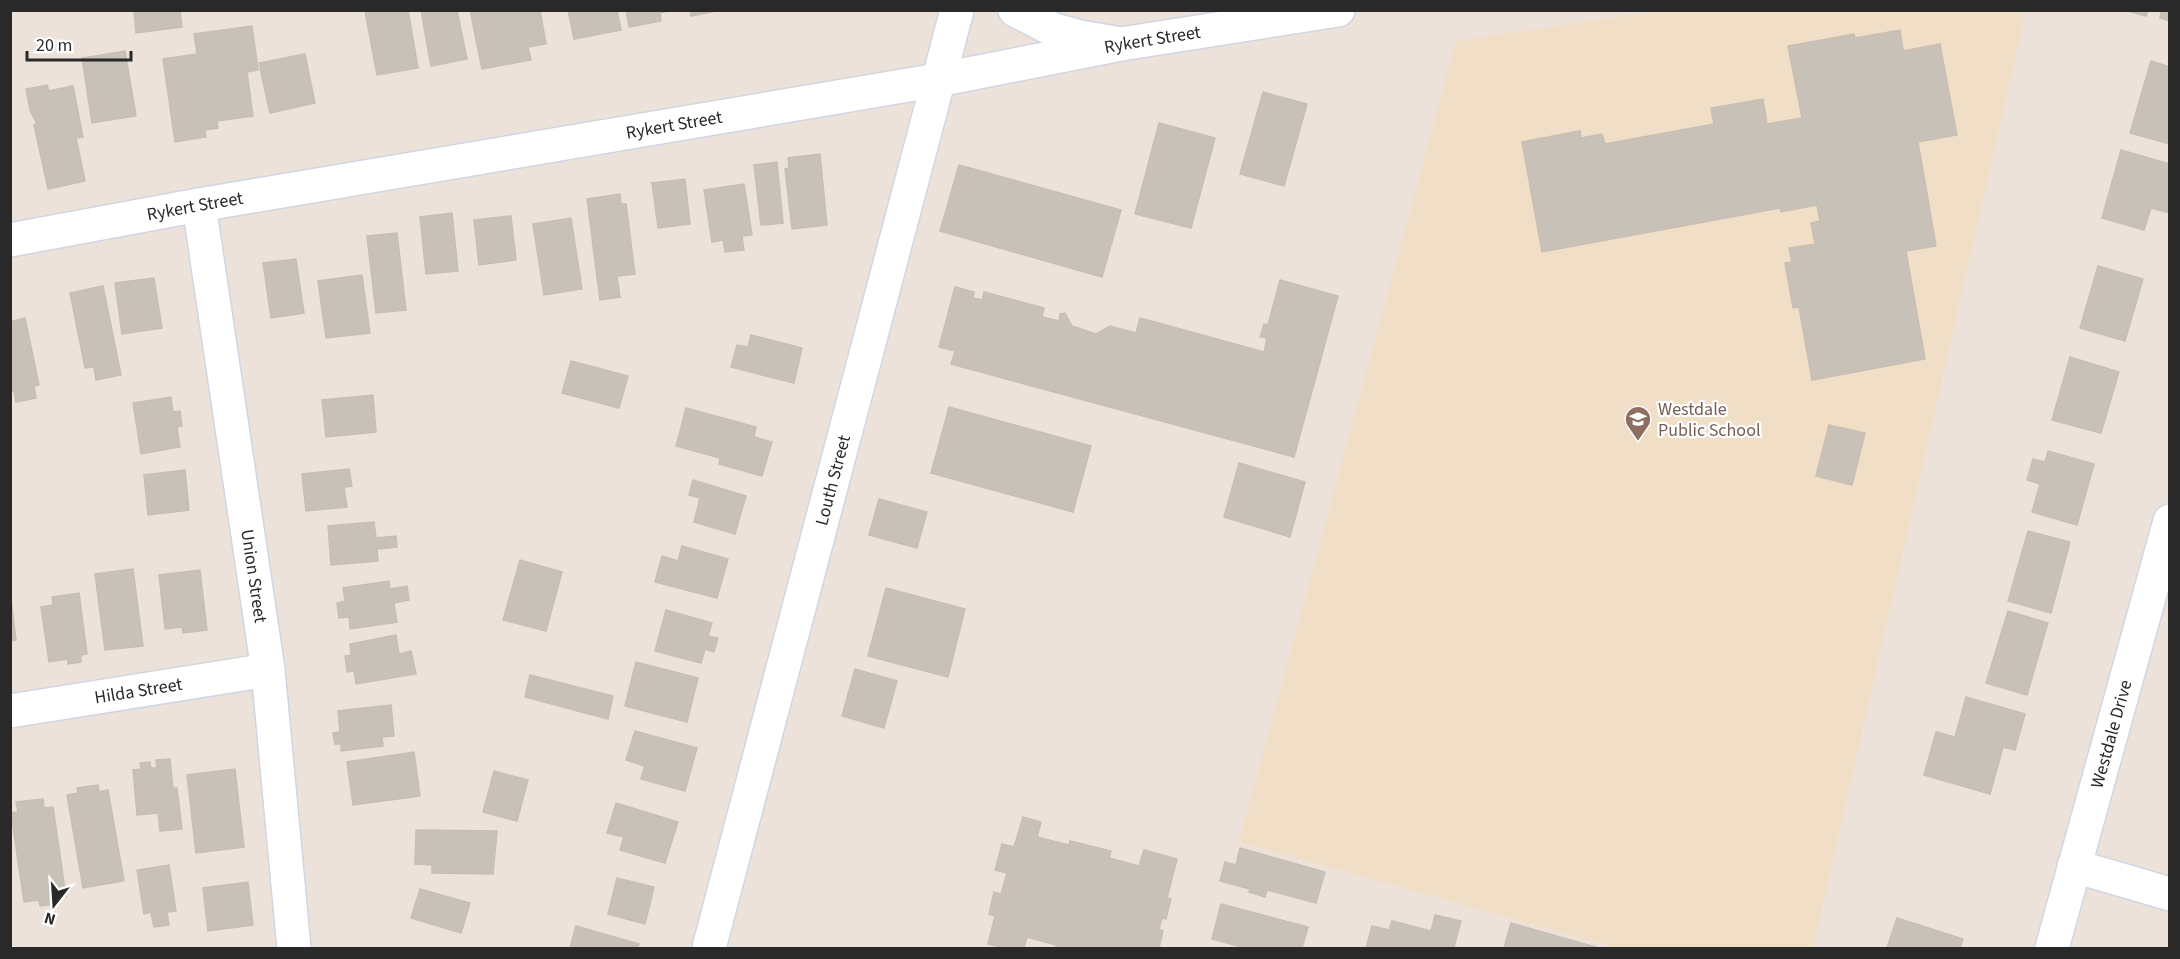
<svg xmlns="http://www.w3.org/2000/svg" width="2180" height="959" viewBox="0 0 2180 959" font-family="'Source Sans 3',sans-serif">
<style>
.education{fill:#f1dec7}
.building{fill:#c7c1b8;stroke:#c9beb3;stroke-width:1.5}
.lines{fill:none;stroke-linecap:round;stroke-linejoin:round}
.minor-casing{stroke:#cfd6e4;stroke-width:36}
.tertiary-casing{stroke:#cfd6e4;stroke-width:36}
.secondary-casing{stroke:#cfd6e4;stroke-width:36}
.minor{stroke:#fff;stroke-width:33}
.tertiary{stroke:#fff;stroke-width:33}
.secondary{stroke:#fff;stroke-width:33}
.labels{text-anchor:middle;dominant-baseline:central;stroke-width:4.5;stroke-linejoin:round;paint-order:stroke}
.street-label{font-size:18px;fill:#292929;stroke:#fff}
.education-label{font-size:18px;fill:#785e54;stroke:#fff;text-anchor:start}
</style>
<rect width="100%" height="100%" fill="#ede2d9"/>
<!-- education -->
<path class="education" d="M1657 11H2026L1813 948H1616L1239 842 1456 41Z"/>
<!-- building -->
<g class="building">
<path d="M134 10H180L182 27 136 33Z"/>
<path d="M408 10 418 68 377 75 365 11Z"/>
<path d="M421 10H457L467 59 431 66Z"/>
<path d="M470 10H540L546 44 528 47 531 60 482 69Z"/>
<path d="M568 10H617L621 30 574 39Z"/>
<path d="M626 10H669V11L660 13 661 21 629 27Z"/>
<path d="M690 10H721L691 16Z"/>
<path d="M2124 10H2148L2146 16Z"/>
<path d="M2162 10H2170V21L2160 18Z"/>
<path d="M252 26 258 70 247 72 253 116 217 121 218 128 205 130 206 137 175 142 163 59 197 54 194 34Z"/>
<path d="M1900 30 1903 51 1940 44 1957 135 1918 142 1936 246 1906 251 1925 359 1812 380 1799 307 1793 308 1785 263 1792 262 1789 248 1815 244 1811 223 1820 221 1817 205 1781 212 1780 208 1542 252 1522 142 1580 131 1581 138 1602 134 1605 144 1714 124 1711 108 1763 99 1767 124 1802 118 1788 46 1854 34 1855 38Z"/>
<path d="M125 51 136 116 92 123 82 58Z"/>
<path d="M305 54 315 103 270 113 259 63Z"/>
<path d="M2151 61 2170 67V144L2130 133Z"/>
<path d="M47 85 49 91 73 86 83 137 76 138 85 181 48 189 34 125 37 124 30 110 26 89Z"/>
<path d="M1263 92 1307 104 1284 186 1240 174Z"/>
<path d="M1159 123 1215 138 1191 228 1135 214Z"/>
<path d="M2121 150 2170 164V213L2151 208 2144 230 2102 218Z"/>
<path d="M820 154 827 225 792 229 785 169 789 168 788 158Z"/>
<path d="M777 162 783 223 761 225 754 165Z"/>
<path d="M959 165 1121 210 1102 277 940 231Z"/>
<path d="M685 179 690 224 658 228 652 183Z"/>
<path d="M744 184 752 235 742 236 744 250 725 252 723 240 712 242 704 190Z"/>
<path d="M620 194 621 204H626L635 274 617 276 620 297 600 300 587 199Z"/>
<path d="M452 213 458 271 426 274 420 217Z"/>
<path d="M511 216 516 260 479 265 474 220Z"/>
<path d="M571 218 582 289 544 295 533 224Z"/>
<path d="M397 233 406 310 376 313 367 236Z"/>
<path d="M296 259 304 313 271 318 263 263Z"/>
<path d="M2098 266 2143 279 2125 341 2080 328Z"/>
<path d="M362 275 370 333 326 338 318 281Z"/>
<path d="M154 278 162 328 122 334 115 283Z"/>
<path d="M1280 280 1338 296 1294 457 951 364 955 351 939 347 955 287 974 292 973 298 982 300 984 292 1044 308 1042 317 1059 321 1060 314 1065 313 1072 326 1096 334 1110 326 1136 333 1140 318 1264 352 1267 338 1260 337 1264 324 1268 325Z"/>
<path d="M103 286 121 375 96 380 94 367 85 368 70 293Z"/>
<path d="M25 318 39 385 34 386 36 398 16 402 14 391 10 392V322Z"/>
<path d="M751 335 802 348 794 383 731 367 737 345 748 347Z"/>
<path d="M2070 357 2119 372 2101 433 2052 420Z"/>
<path d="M571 361 628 376 619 408 562 393Z"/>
<path d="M373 395 376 432 326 437 322 400Z"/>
<path d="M171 397 173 412 180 411 182 426 177 427 180 447 141 454 133 403Z"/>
<path d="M949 407 1091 446 1073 512 931 473Z"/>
<path d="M686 408 756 427 754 437 772 442 762 476 719 464 720 458 676 446Z"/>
<path d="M1829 425 1865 433 1852 485 1816 476Z"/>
<path d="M2048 451 2094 464 2077 525 2032 512 2040 484 2027 480 2033 459 2045 462Z"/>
<path d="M1239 463 1305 482 1290 537 1224 517Z"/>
<path d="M349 469 352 486 344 487 347 507 306 511 302 474Z"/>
<path d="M185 470 189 510 148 515 144 475Z"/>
<path d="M693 480 746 496 735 534 694 522 700 498 689 495Z"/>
<path d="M879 499 927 512 917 548 869 535Z"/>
<path d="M374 522 376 538 396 536 397 547 377 549 378 561 331 565 328 526Z"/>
<path d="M2028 531 2070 542 2051 613 2008 601Z"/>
<path d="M682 546 728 559 717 598 655 582 662 556 678 561Z"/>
<path d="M520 560 562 572 546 631 503 620Z"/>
<path d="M133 569 143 646 105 650 95 574Z"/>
<path d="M200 570 207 630 183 633 182 627 165 629 159 575Z"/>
<path d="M389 581 390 589 407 586 409 600 394 603 397 622 350 629 349 617 339 618 337 603 345 601 343 588Z"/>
<path d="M886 588 965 609 948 677 868 656Z"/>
<path d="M10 591 16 640 10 641Z"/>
<path d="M79 593 87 654 81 655V662L68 664V659L49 662 41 607 53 605 52 597Z"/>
<path d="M666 610 712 623 708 636 718 638 714 652 705 649 701 663 655 651Z"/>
<path d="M2008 611 2048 623 2027 695 1986 683Z"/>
<path d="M396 635 399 654 411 651 416 674 356 684 354 671 347 672 345 656 351 655 350 644Z"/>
<path d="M636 662 698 678 687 722 625 706Z"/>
<path d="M855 669 897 681 884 728 842 716Z"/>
<path d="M530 675 613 696 608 719 525 697Z"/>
<path d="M1966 697 2025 714 2015 750 2003 747 1990 794 1924 775 1936 732 1955 737Z"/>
<path d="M391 705 394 736 382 737 383 746 341 751V744H335L333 733 340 732 338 711Z"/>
<path d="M635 731 697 748 685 791 641 779 645 766 626 760Z"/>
<path d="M414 752 420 796 353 805 347 762Z"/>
<path d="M170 759 173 788H177L182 829 160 831 158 813 137 815 133 770 141 769 140 763 150 762 151 768H157L156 760Z"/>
<path d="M235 769 244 847 196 853 187 775Z"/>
<path d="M494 771 528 780 517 821 483 812Z"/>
<path d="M98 785 99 792 108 790 124 881 83 888 67 795 78 793 77 788Z"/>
<path d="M43 799 44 808 53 807 66 896 53 898 54 904 40 906 39 900 24 902 11 813 18 812 16 802Z"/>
<path d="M616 803 678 822 665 863 620 850 624 837 607 833Z"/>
<path d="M1023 817 1041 822 1037 837 1069 845 1070 841 1111 851 1109 858 1139 866 1144 850 1177 859 1167 898 1171 899 1166 919 1162 918 1159 929 1163 931 1159 948H1056V945L1027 937 1024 948H1004L988 944 995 916 989 914 994 892 1001 894 1007 873 995 870 1002 844 1014 847Z"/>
<path d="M416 830 497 831 493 874 432 873V865L415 864Z"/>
<path d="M1240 848 1325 872 1316 903 1267 890 1265 897 1249 892 1250 889 1220 881 1225 862 1236 865Z"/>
<path d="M169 865 176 911 167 912 169 925 154 927 151 912 144 914 137 870Z"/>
<path d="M617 878 654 887 645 924 608 914Z"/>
<path d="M248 882 253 925 208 931 203 888Z"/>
<path d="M420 889 470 903 461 933 411 918Z"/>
<path d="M1221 904 1308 927 1302 948H1245L1212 939Z"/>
<path d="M1435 915 1461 921 1454 947 1461 948H1366L1372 926 1389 930 1392 921 1431 931Z"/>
<path d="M1897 918 1963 939 1960 948H1887Z"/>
<path d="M1511 923 1599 948H1504Z"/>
<path d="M576 926 639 944 637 948H570Z"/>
</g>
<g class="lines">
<!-- minor casing -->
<g class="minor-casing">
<g id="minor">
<path id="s1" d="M199 205 268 670 294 948"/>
<path id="s2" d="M10 711 268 670"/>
<path d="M2074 866 2170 894"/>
<path id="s3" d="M2052 948 2170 521"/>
</g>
</g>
<!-- tertiary casing -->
<g class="tertiary-casing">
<g id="tertiary">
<path id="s4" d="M10 240 199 205 938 80 1121 44 1338 10"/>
</g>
</g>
<!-- secondary casing -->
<g class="secondary-casing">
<g id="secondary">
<path d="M1015 10 1054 30 1080 37 1121 44"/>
<path id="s5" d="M709 948 957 10"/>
</g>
</g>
<!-- minor -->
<use href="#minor" class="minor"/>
<!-- tertiary -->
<use href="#tertiary" class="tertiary"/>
<!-- secondary -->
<use href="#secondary" class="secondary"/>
</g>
<!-- icons -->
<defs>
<g id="school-pin" transform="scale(1.35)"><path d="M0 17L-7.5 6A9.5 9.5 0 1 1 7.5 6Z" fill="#8d6e63" stroke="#fff"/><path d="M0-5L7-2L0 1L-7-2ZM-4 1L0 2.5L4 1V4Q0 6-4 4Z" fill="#fff"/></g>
</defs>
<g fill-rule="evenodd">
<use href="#school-pin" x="1638" y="419"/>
</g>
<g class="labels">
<!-- street labels -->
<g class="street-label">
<text stroke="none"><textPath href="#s4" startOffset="1160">Rykert Street</textPath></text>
<text stroke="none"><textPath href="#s4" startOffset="674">Rykert Street</textPath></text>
<text stroke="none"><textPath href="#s4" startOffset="188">Rykert Street</textPath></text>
<text stroke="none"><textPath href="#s5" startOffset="484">Louth Street</textPath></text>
<text stroke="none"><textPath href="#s1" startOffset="375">Union Street</textPath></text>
<text stroke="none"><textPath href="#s2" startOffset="130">Hilda Street</textPath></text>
<text stroke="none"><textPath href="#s3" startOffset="222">Westdale Drive</textPath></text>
</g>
<!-- education labels -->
<g class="education-label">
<text x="1658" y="409">Westdale<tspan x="1658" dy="21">Public School</tspan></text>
</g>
</g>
<!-- border -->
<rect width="2180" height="959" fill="none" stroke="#292929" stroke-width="24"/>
<!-- north arrow -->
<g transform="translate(54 905) rotate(197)" stroke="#ffffff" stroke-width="4.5" paint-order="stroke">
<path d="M0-4.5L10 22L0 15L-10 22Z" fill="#292929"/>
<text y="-9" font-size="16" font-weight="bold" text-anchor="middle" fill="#292929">N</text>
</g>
<!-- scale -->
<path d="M27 51v9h104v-9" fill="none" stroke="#292929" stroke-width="3"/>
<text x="36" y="51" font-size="18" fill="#292929" stroke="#ffffff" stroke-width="4.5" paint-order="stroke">20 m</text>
</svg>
